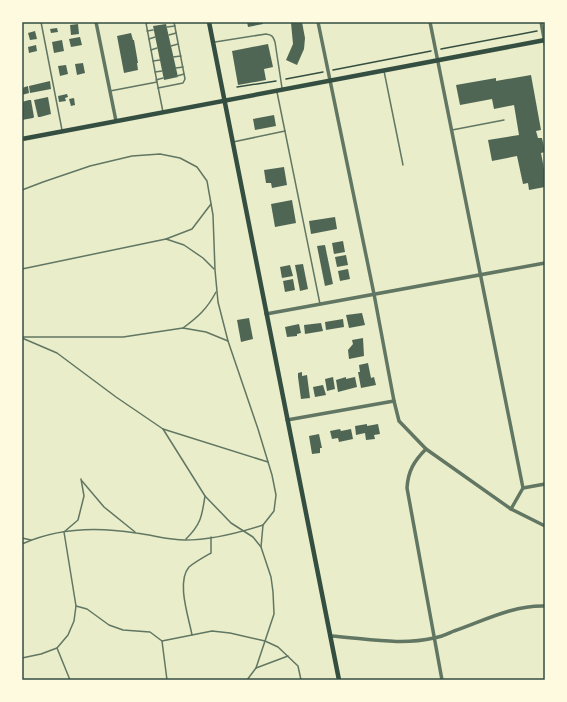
<svg xmlns="http://www.w3.org/2000/svg" width="567" height="702" viewBox="0 0 567 702" font-family="Karla,sans-serif">
<style>
.building{fill:#4f6655}
.lines{fill:none;stroke-linecap:round;stroke-linejoin:round}
.path{stroke:#344e41;stroke-width:1.5}
.service{stroke:#617663;stroke-width:1.5}
.minor{stroke:#617663;stroke-width:3.5}
.secondary{stroke:#344e41;stroke-width:4.5}
.neatline{fill:none;stroke:#344e41;stroke-width:1.5}
</style>
<rect width="100%" height="100%" fill="#e9edc9"/>
<!-- building -->
<g class="building">
<path d="M247 22H263V24L248 27Z"/>
<path d="M302 22 305 38 304 49 297 65 286 60 293 44 291 23Z"/>
<path d="M78 24 79 34 71 35 70 25Z"/>
<path d="M166 24 178 77 164 80 153 26Z"/>
<path d="M57 28 58 32 51 33 50 29Z"/>
<path d="M35 31 37 39 30 40 28 33Z"/>
<path d="M131 33 133 40H134L138 63H137L138 70 124 73 117 36Z"/>
<path d="M80 37 82 45 71 47 69 39Z"/>
<path d="M62 40 64 51 54 53 52 42Z"/>
<path d="M268 44 273 67 264 69 266 80 238 85 232 51Z"/>
<path d="M36 45 37 51 29 53 28 47Z"/>
<path d="M83 63 85 73 77 75 75 64Z"/>
<path d="M66 65 68 74 60 76 58 66Z"/>
<path d="M531 75 541 130 536 131 538 138H542L545 152 541 153 545 174V187L529 190 528 183 523 184 517 156 492 161 488 140 519 135 514 105 494 109 492 99 460 105 456 85 496 78V81Z"/>
<path d="M50 81 51 89 30 93 29 86Z"/>
<path d="M28 86 29 93 22 95V88Z"/>
<path d="M67 94 68 97 65 98 66 101 59 102 58 96Z"/>
<path d="M48 97 51 114 40 117H38L34 100Z"/>
<path d="M74 98 75 105 71 106 69 99Z"/>
<path d="M29 100H31L34 117 33 118 22 120V102Z"/>
<path d="M274 115 276 126 255 130 253 119Z"/>
<path d="M284 167 287 185 272 188 271 183H266L264 170Z"/>
<path d="M292 200 296 223 275 227 271 204Z"/>
<path d="M335 217 337 229 311 234 309 221Z"/>
<path d="M343 241 345 252 334 254 332 243Z"/>
<path d="M325 245 333 284 325 286 317 246Z"/>
<path d="M346 255 348 265 337 267 335 257Z"/>
<path d="M303 264 308 289 300 291 295 265Z"/>
<path d="M290 265 293 276 282 278 280 267Z"/>
<path d="M348 269 350 279 340 281 338 271Z"/>
<path d="M293 279 295 290 285 292 283 281Z"/>
<path d="M362 313 365 325 349 328 346 315Z"/>
<path d="M249 318 253 339 241 342 237 320Z"/>
<path d="M343 319 344 327 326 330 325 322Z"/>
<path d="M321 323 323 331 305 334 304 325Z"/>
<path d="M299 324 301 333 297 334V336L287 337 285 327Z"/>
<path d="M363 338 364 356 349 359 348 350 353 344 352 340Z"/>
<path d="M368 363 371 378 374 377 376 385 361 388 358 372H360L359 365Z"/>
<path d="M302 372V376L307 375 310 398 301 399 298 377V373Z"/>
<path d="M333 377 335 389 327 391 325 379Z"/>
<path d="M346 377V379L355 377 357 387 338 392 336 380Z"/>
<path d="M323 385 326 395 315 397 313 387Z"/>
<path d="M367 424V426L378 424 380 434 374 435 375 439 366 440 365 433 356 435 355 426Z"/>
<path d="M340 429 341 431 351 429 353 439 339 442 338 438 332 439 330 431Z"/>
<path d="M319 434 322 448H320V453L312 454 309 436Z"/>
</g>
<g class="lines">
<!-- path -->
<g class="path">
<path d="M441 49 537 31"/>
<path d="M333 70 431 51"/>
<path d="M286 79 323 72"/>
<path d="M237 87 276 81"/>
</g>
<!-- service -->
<g class="service">
<path d="M41 22 62 130"/>
<path d="M153 22 146 23 157 82"/>
<path d="M167 27 175 26"/>
<path d="M147 31 153 30"/>
<path d="M169 35 176 33"/>
<path d="M149 39 155 37"/>
<path d="M215 42 266 34C272 35 273 36 275 42L282 88"/>
<path d="M171 46 178 44"/>
<path d="M151 50 157 48"/>
<path d="M173 57 181 56"/>
<path d="M153 61 160 60"/>
<path d="M176 68 183 67"/>
<path d="M384 71 403 165"/>
<path d="M155 72 162 71"/>
<path d="M177 76 184 74"/>
<path d="M156 80 163 78"/>
<path d="M158 88 183 83 185 79 174 22"/>
<path d="M110 91 157 82 163 112"/>
<path d="M277 92 320 304"/>
<path d="M452 130 504 120"/>
<path d="M233 142 285 131"/>
<path d="M22 190 43 182 90 166 132 156 160 154 180 158 197 167 207 181 213 215 215 270 218 302 228 341 258 429 272 475 276 495 274 511 263 525 261 547 271 577 273 592 274 614 256 668 247 680"/>
<path d="M166 239 192 229 211 204"/>
<path d="M22 269 166 239 184 245 203 258 214 269"/>
<path d="M183 328C198 317 207 309 216 292"/>
<path d="M22 337H123L183 328 206 332 228 341"/>
<path d="M22 338 57 353 116 397 163 429 268 462"/>
<path d="M163 429 205 496 231 523 253 537 261 547"/>
<path d="M82 481 104 507 135 532"/>
<path d="M22 538 31 540"/>
<path d="M186 539C201 524 202 516 205 496"/>
<path d="M22 544C57 528 99 527 136 533 153 535 168 540 185 540 211 540 238 533 263 525"/>
<path d="M76 606 87 609 109 625 123 630 150 632 162 641 212 631 230 633 265 641 278 647 298 666 301 680"/>
<path d="M192 635C189 618 176 582 189 567 195 562 204 557 211 553V537"/>
<path d="M162 641 167 680"/>
<path d="M57 648 70 680"/>
<path d="M22 658 41 654 57 648 68 635 74 621 76 606 64 532 78 520 84 496 81 479"/>
<path d="M256 668 288 656"/>
</g>
<!-- minor -->
<g class="minor">
<path d="M96 22 116 121"/>
<path d="M318 22 374 294 394 401 399 421 426 449 511 509 545 526"/>
<path d="M430 22 523 488"/>
<path d="M541 22 545 44"/>
<path d="M266 314 545 263"/>
<path d="M287 420 394 401"/>
<path d="M426 449C414 461 408 471 407 488L442 680"/>
<path d="M511 509 523 488 545 484"/>
<path d="M330 636C365 638 399 646 434 638 441 637 447 634 454 631 483 621 513 605 545 606"/>
</g>
<!-- secondary -->
<g class="secondary">
<path d="M209 22 339 680"/>
<path d="M22 139 545 40"/>
</g>
</g>
<!-- border -->
<rect width="567" height="702" fill="none" stroke="#fefae0" stroke-width="46"/>
<rect x="23" y="23" width="521" height="656" class="neatline"/>
</svg>
